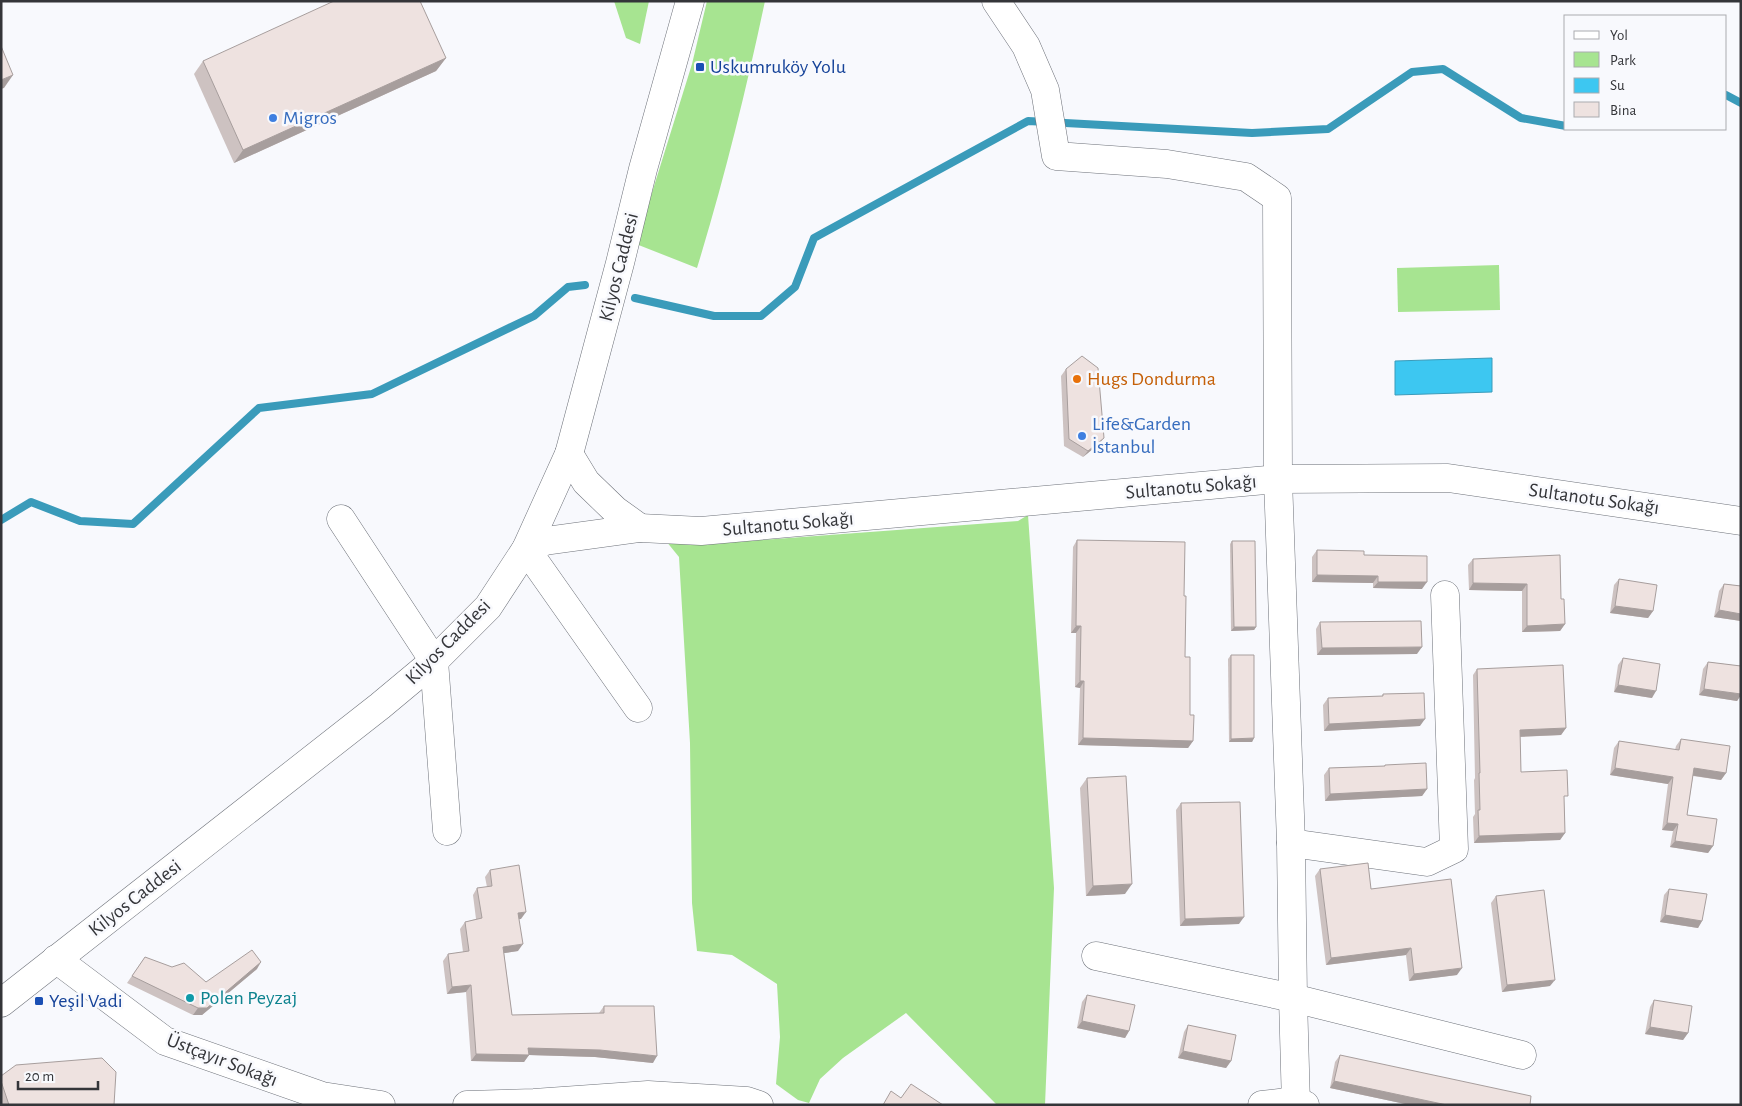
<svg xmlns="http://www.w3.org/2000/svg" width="1742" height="1106" viewBox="0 0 1742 1106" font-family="'Alegreya Sans',sans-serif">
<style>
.green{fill:#a7e491}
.water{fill:#3dc7f1;stroke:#3a9bba}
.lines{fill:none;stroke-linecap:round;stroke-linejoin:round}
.stream{stroke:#3a9bba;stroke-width:8}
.minor-casing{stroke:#6e727a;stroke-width:29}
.minor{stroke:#fff;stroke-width:28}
.wall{fill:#cdc2c1}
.shaded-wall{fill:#a79e9d}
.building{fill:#eee2e0;stroke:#a79e9d}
.transit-dot{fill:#1a4fb4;stroke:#f8f9fd;stroke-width:2}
.shop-dot{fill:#3f7fe0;stroke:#f8f9fd;stroke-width:2}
.food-dot{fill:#e8710a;stroke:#f8f9fd;stroke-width:2}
.culture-dot{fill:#0f9aa8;stroke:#f8f9fd;stroke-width:2}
.labels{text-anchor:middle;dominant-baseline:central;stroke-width:5;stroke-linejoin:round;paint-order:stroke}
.transit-label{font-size:20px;fill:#164399;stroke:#f8f9fd;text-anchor:start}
.shop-label{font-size:20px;fill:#366cbe;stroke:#f8f9fd;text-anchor:start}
.street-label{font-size:20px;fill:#343539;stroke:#f8f9fd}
.food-label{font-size:20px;fill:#c56008;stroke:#f8f9fd;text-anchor:start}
.culture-label{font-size:20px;fill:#0d838f;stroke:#f8f9fd;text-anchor:start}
</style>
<rect width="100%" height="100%" fill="#f8f9fd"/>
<!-- green -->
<g class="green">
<path d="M614 1H649L640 44 626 38Z"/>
<path d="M707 1H765C746 91 724 180 697 268L636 244 692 64Z"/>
<path d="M1499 265 1500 310 1398 312 1397 268Z"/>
<path d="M1028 515 1054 888 1045 1105H997L906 1013 843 1058 820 1079 809 1103 798 1100 776 1084 780 1037 777 984 732 955 697 951 692 903 690 743 679 557 666 541 707 544 1018 521Z"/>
</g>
<!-- water -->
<path class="water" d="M1492 358V392L1395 395V361Z"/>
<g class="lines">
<!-- stream -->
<g class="stream">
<path d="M1726 95 1741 103"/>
<path d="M635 298 714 316H761L795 287 814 238 1028 121 1252 133 1328 129 1412 72 1443 69 1521 118 1566 126"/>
<path d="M1 520 31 502 80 521 133 524 259 408 372 394 534 316 568 287 585 285"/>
</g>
<!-- minor casing -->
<g class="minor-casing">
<g id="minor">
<path d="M996 1 1026 46 1045 90 1056 156 1167 164 1246 177 1277 198 1278 479 1291 843 1293 998 1296 1105"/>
<path d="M569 454 586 482 615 510 640 528"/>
<path d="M341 519 434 661 447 831"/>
<path d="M638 708 526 549 545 541 640 528 701 531 1278 479 1448 478 1741 521"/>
<path d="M1291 843 1427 862 1454 849 1445 595"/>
<path d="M1096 956 1293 998 1522 1055"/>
<path d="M56 959 165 1041 322 1096 381 1105"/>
<path d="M1 1003 380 706 434 661 488 607 526 549 569 454 620 263 643 169 690 1"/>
<path d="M467 1105 534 1103 648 1095 747 1101 759 1105"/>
<path d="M1262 1105 1296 1101 1305 1105"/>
</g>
</g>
<!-- minor -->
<use href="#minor" class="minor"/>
</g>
<!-- wall -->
<g class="wall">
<path d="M446 58 436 71 234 163 194 74 203 61Z"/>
<path d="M1066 369 1099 444 1083 457 1064 446 1061 376Z"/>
<path d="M1077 540 1184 596 1185 657 1190 715 1193 741 1188 748 1078 745 1080 688 1075 687 1076 633H1071L1073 547Z"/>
<path d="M1232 541 1256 627 1254 630 1231 631 1230 544Z"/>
<path d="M1317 550 1364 555 1422 589 1373 588V583L1312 582V557Z"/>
<path d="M1473 559 1561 599 1565 624 1560 631 1522 632V591L1469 590 1468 565Z"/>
<path d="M1619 579 1653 611 1648 618 1610 613 1614 585Z"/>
<path d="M1724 584 1741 586V621L1714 617 1719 591Z"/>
<path d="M1320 622 1417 654 1317 655 1316 629Z"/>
<path d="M1231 655 1254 738 1252 742H1229L1228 659Z"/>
<path d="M1623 658 1652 698 1614 692 1618 665Z"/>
<path d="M1708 662 1741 666V695L1737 701 1699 695 1703 669Z"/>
<path d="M1477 669 1566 728 1561 735 1520 737 1521 772 1564 801 1565 833 1560 840 1474 843 1473 817 1475 814 1474 780 1475 778 1473 675Z"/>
<path d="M1383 694 1420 726 1324 731 1323 705 1328 698 1382 696Z"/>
<path d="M1681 739 1726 773 1721 780 1693 776 1687 815 1713 846 1708 853 1670 847 1673 831 1662 830 1668 784 1610 775 1614 748 1619 741 1675 750 1676 746Z"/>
<path d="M1385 765 1427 789 1422 796 1325 801 1324 775 1329 768 1384 766Z"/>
<path d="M1087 778 1125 894 1086 896 1080 788Z"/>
<path d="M1181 803 1239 924 1180 926 1176 810Z"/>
<path d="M1320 869 1371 889 1457 975 1409 981 1406 955 1326 965 1315 876Z"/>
<path d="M490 870 521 919H519L518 951 504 953 512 1015 599 1013 604 1006 653 1063 595 1057 529 1055 524 1062 471 1061 466 992 447 994 443 961 448 954 463 952 460 929 465 922 476 919 473 895 477 888 487 887 485 877Z"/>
<path d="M1669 889 1702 921 1698 928 1660 922 1664 895Z"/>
<path d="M1496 896 1550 986 1502 992 1491 903Z"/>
<path d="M145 957 206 982 257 969 202 1015H193L127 983Z"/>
<path d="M1087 995 1129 1031 1125 1038 1077 1028 1082 1002Z"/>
<path d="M1654 1000 1688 1033 1683 1040 1645 1034 1650 1007Z"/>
<path d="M1188 1025 1231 1061 1226 1068 1178 1058 1184 1032Z"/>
<path d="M1340 1055 1530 1105H1410L1330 1088 1335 1062Z"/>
<path d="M1 1076 114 1105H1Z"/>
</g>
<!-- shaded-wall -->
<g class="shaded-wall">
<path d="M446 58 436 71 234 163 243 150Z"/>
<path d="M13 75 4 88 1 89V80Z"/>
<path d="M1104 438 1099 444 1083 457 1088 451Z"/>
<path d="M1317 575 1378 576 1373 583 1312 582Z"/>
<path d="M1378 582H1427L1422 589 1373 588Z"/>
<path d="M1473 583 1527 584 1522 591 1469 590Z"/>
<path d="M1615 606 1653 611 1648 618 1610 613Z"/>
<path d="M1719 610 1741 614V621L1714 617Z"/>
<path d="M1565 624 1560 631 1522 632 1527 626Z"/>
<path d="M1076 626H1081L1076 633H1071Z"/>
<path d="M1234 627H1256L1254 630 1231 631Z"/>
<path d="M1422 647 1417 654 1317 655 1322 648Z"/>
<path d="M1080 681H1084L1080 688 1075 687Z"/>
<path d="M1618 685 1656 691 1652 698 1614 692Z"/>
<path d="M1704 689 1741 694V695L1737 701 1699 695Z"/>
<path d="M1425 719 1420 726 1324 731 1329 724Z"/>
<path d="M1566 728 1561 735 1515 737 1520 730Z"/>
<path d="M1083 738 1193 741 1188 748 1078 745Z"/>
<path d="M1254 738 1252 742H1229L1231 739Z"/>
<path d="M1615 768 1673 777 1668 784 1610 775Z"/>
<path d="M1694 768 1726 773 1721 780 1689 775Z"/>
<path d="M1427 789 1422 796 1325 801 1330 794Z"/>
<path d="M1667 823 1678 824 1673 831 1662 830Z"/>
<path d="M1565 833 1560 840 1474 843 1479 836Z"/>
<path d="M1675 841 1713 846 1708 853 1670 847Z"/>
<path d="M1132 884 1125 894 1086 896 1093 886Z"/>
<path d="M526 912 521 919 513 920 518 913Z"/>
<path d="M1665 915 1702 921 1698 928 1660 922Z"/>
<path d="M1244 917 1239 924 1180 926 1185 919Z"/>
<path d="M523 944 518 951 498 954 503 947Z"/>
<path d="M1411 948 1406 955 1326 965 1331 958Z"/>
<path d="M261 962 257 969 202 1015H193L198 1008Z"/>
<path d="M1462 968 1457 975 1409 981 1414 974Z"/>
<path d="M1555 980 1550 986 1502 992 1507 985Z"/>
<path d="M471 985 466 992 447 994 452 987Z"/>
<path d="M1082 1021 1129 1031 1125 1038 1077 1028Z"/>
<path d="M1650 1027 1688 1033 1683 1040 1645 1034Z"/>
<path d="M528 1048 600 1050 657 1056 653 1063 595 1057 529 1055 524 1062 471 1061 476 1054Z"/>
<path d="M1183 1051 1231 1061 1226 1068 1178 1058Z"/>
<path d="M1334 1081 1447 1105H1410L1330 1088Z"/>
</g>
<!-- building -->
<g class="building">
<path d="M334 1H420L446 58 243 150 203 61Z"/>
<path d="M1 46 13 75 1 80Z"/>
<path d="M1082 356 1098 368 1104 438 1088 451 1069 439 1066 369Z"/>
<path d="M1077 540 1185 542 1184 596H1186L1185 657H1190V715H1194L1193 741 1083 738 1084 681H1080L1081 626H1076Z"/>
<path d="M1232 541H1255L1256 627H1234Z"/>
<path d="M1317 550 1364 551V555L1427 556V582H1378V576L1317 575Z"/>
<path d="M1560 555 1561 599H1564L1565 624 1527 626V584L1473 583V559Z"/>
<path d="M1619 579 1657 585 1653 611 1615 606Z"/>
<path d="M1724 584 1741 586V614L1719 610Z"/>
<path d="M1421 621 1422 647 1322 648 1320 622Z"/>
<path d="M1231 655H1254V738L1231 739Z"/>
<path d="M1623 658 1660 664 1656 691 1618 685Z"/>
<path d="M1708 662 1741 666V694L1704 689Z"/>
<path d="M1563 665 1566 728 1520 730 1521 772 1567 770 1568 796H1564L1565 833 1479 836 1478 810H1480L1479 773H1480L1477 669Z"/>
<path d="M1424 693 1425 719 1329 724 1328 698 1383 696V694Z"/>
<path d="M1681 739 1730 746 1726 773 1694 768 1687 815 1717 819 1713 846 1675 841 1678 824 1667 823 1673 777 1615 768 1619 741 1679 750Z"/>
<path d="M1426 763 1427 789 1330 794 1329 768 1385 766V765Z"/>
<path d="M1126 776 1132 884 1093 886 1087 778Z"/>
<path d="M1240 802 1244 917 1185 919 1181 803Z"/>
<path d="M1368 863 1371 889 1451 879 1462 968 1414 974 1411 948 1331 958 1320 869Z"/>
<path d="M519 865 526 912 518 913 523 944 503 947 512 1015 604 1013V1006H654L657 1056 600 1050 528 1048 529 1055 476 1054 471 985 452 987 448 954 469 951 465 922 482 918 477 888 492 886 490 870Z"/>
<path d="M1669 889 1707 894 1702 921 1665 915Z"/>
<path d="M1544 890 1555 980 1507 985 1496 896Z"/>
<path d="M252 950 261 962 207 1008H198L132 976 145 957 172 967 184 963 206 982Z"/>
<path d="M1087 995 1135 1005 1129 1031 1082 1021Z"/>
<path d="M1654 1000 1692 1006 1688 1033 1650 1027Z"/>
<path d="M1188 1025 1236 1035 1231 1061 1183 1051Z"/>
<path d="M1340 1055 1531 1096 1530 1105H1447L1334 1081Z"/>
<path d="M102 1058 116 1072 114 1105H9L1 1081V1076L16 1065Z"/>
<path d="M911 1084 943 1105H883L891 1091 901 1098Z"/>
</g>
<!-- markers -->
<g class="transit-dot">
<rect x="695" y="62" width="10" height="10" rx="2.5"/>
<rect x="34" y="996" width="10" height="10" rx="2.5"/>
</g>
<g class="shop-dot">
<circle cx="273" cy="118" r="5"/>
<circle cx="1082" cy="436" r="5"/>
</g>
<circle class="food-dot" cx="1077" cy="379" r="5"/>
<circle class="culture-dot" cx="190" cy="998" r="5"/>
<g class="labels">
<!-- transit labels -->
<g class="transit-label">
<text x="710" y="67">Uskumruköy Yolu</text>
<text x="49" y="1001">Yeşil Vadi</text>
</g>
<!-- shop labels -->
<g class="shop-label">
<text x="283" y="118">Migros</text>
<text x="1092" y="424">Life&amp;Garden<tspan x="1092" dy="23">İstanbul</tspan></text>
</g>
<!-- street labels -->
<g class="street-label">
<text transform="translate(619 267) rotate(-76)">Kilyos Caddesi</text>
<text transform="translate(1191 487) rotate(-5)">Sultanotu Sokağı</text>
<text transform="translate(1594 499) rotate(8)">Sultanotu Sokağı</text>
<text transform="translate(788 524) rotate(-5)">Sultanotu Sokağı</text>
<text transform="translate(448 642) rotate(-45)">Kilyos Caddesi</text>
<text transform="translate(135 898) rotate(-38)">Kilyos Caddesi</text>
<text transform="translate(222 1060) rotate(21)">Üstçayır Sokağı</text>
</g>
<!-- food labels -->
<g class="food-label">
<text x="1087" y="379">Hugs Dondurma</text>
</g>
<!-- culture labels -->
<g class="culture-label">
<text x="200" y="998">Polen Peyzaj</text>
</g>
</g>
<!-- border -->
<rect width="1742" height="1106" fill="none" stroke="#343539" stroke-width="5"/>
<!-- legend -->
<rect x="1564" y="15" width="162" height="115" fill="#f8f9fd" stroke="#aaabaf"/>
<rect x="1574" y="31" width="25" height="8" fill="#ffffff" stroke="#aaabaf"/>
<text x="1610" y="40" font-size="15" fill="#343539">Yol</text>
<rect x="1574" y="52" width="25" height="15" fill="#a7e491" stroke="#aaabaf"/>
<text x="1610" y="65" font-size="15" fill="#343539">Park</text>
<rect x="1574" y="78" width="25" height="15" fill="#3dc7f1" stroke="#aaabaf"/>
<text x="1610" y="90" font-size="15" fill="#343539">Su</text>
<rect x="1574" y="102" width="25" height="15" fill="#eee2e0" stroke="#aaabaf"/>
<text x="1610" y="115" font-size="15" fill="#343539">Bina</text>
<!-- scale -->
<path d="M18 1081v8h80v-8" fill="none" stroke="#343539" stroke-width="2.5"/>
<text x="25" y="1081" font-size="15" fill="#343539" stroke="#f8f9fd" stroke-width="4" paint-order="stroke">20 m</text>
</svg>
